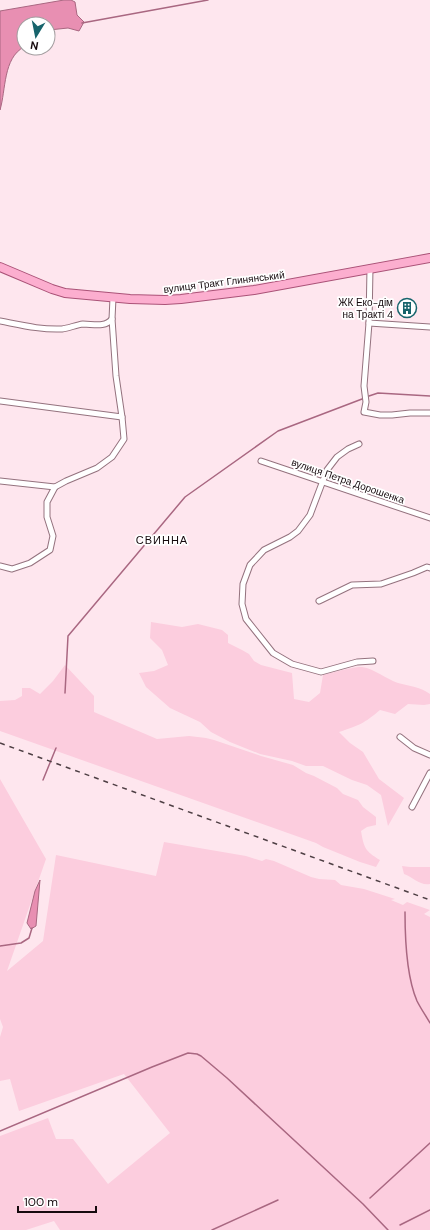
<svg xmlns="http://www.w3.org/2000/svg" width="430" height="1230" viewBox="0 0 430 1230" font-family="'DM Sans',sans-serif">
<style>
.green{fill:#fccdde}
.water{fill:#e88fb2;stroke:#a96781}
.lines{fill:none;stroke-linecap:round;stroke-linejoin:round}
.stream{stroke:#a96781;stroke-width:1.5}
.street-casing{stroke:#94727e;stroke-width:7}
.primary-casing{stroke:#aa5277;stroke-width:10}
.street{stroke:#fff;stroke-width:5}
.primary{stroke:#fcaecf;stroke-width:8}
.rail{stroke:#4e3f44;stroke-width:1.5;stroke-dasharray:5 5;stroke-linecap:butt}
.labels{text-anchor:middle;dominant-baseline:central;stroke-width:3.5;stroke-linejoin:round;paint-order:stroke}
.street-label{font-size:10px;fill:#160a0e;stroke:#fff}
.poi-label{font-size:10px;fill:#160a0e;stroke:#fff;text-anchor:end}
.neighbourhood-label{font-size:11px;letter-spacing:1px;fill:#160a0e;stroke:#fff}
</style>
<rect width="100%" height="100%" fill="#fee6ee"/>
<!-- green -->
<g class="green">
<path d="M151 622 182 627 198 624 222 630 228 635V643L242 650 249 654 254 661 261 665 292 673 294 699 309 702 320 693 323 675C330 673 356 666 362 667 375 669 386 679 398 683 409 686 421 687 430 694V704L424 705 408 704 395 714 380 710C365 723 358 726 339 732L350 743 363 752 379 779 404 798 388 826 381 795 367 785 352 780 323 766H306L292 761 260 754 230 742 211 732 200 722 170 708 146 687 139 673 154 671 168 665 162 650 150 638Z"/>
<path d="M65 665 94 696V712L157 739 189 736 206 738 214 740 261 756 293 765 306 773 314 776 337 788 343 794 358 800 363 807 376 817V825L367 827 361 831C364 848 365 851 380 860L376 867 360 862 323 847 316 843 0 731V701L15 700 22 696V688H30L40 694 53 681Z"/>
<path d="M0 779 46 859 7 971 43 941 56 855 156 876 164 842 246 856 262 861 266 859 274 861 311 877 319 879 335 880 341 885 364 889 395 899 391 900 403 905 407 902 430 910 424 914 430 917V1230H60L54 1221 26 1230H0V1136L48 1118 56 1139H73L108 1184 170 1133 124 1074 19 1111 10 1079 0 1081V1037L3 1027 0 1019Z"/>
<path d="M402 866 410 867H430V884C420 886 413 877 404 874Z"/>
</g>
<!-- water -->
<g class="water">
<path d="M64 0H71L75 2 77 15 84 22 79 31 68 28 49 30 48 31V24H24V47C3 58 6 90 0 110V11Z"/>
<path d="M40 880 36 926 31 929 27 923 35 891Z"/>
</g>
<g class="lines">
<!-- stream -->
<g class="stream">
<path d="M82 23 208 0"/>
<path d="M369 396 378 393 430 396"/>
<path d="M65 693 68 636 185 497 278 431 362 399"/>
<path d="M43 780 56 748"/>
<path d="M405 912C405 937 407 978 417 1001 421 1009 426 1016 430 1023"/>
<path d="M0 946 21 943 29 938 32 928"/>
<path d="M0 1131 152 1067 188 1053 197 1054 201 1056 227 1078 363 1204 388 1230"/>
<path d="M370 1198 430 1143"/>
<path d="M400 1225 430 1210"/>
<path d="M212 1230 278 1200"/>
</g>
<!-- street casing -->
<g class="street-casing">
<g id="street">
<path d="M370 268 369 323 364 386 366 402 364 412 380 415H392L410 413H430"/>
<path d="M0 321C21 325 41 330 62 329 69 328 76 325 83 324 93 324 105 328 112 319"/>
<path d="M369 323 430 327"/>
<path d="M0 401 122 417"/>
<path d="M359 444 348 449 337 457 327 470 310 515 298 531 290 537 264 550 250 565 243 584 242 604 246 619 273 653 292 664 321 672 357 662 373 661"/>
<path d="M261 461 430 518"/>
<path d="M0 481 55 487"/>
<path d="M0 566 12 569 30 563 50 550 53 536 47 517V502L55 487 66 481 97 468 112 457 124 439 122 417 116 376 112 319 113 298"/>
<path d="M319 601 352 585 381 584 413 573 427 567 430 568"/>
<path d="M400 737 414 748 430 755"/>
<path d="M412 807 430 773"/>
</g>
</g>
<!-- primary casing -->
<g class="primary-casing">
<path id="primary" d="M0 267 52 289 65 293 130 299 165 300 181 299 254 290 430 258"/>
</g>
<!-- street -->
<use href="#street" class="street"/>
<!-- primary -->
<use href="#primary" class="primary"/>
<!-- rail -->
<path class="rail" d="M0 743 430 900"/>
</g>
<!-- icons -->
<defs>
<g id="building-ring" transform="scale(1)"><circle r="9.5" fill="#fff" stroke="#17646c" stroke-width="1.5"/><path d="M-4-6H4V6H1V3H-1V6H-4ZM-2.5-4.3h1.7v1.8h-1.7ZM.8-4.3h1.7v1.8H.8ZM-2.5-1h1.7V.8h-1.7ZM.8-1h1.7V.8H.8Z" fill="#17646c"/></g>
</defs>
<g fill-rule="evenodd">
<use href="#building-ring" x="407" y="308"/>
</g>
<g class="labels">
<!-- street labels -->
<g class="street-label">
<text transform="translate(224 282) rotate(-7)">вулиця Тракт Глинянський</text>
<text transform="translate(348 481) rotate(19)">вулиця Петра Дорошенка</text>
</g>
<!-- poi labels -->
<g class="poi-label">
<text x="393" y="302">ЖК Еко-дім<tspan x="393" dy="12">на Тракті 4</tspan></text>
</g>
<!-- neighbourhood labels -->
<g class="neighbourhood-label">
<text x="162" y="540">СВИННА</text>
</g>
</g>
<!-- north arrow -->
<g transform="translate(36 36) rotate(190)"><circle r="19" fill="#ffffff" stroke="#a29d9f"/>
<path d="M0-3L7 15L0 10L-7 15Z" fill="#17646c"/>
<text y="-6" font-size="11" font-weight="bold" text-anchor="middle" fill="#160a0e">N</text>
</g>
<!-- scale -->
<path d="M18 1206v6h78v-6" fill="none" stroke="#160a0e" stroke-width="2"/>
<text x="24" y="1206" font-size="12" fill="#160a0e" stroke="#ffffff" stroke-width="3" paint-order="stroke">100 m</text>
</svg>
